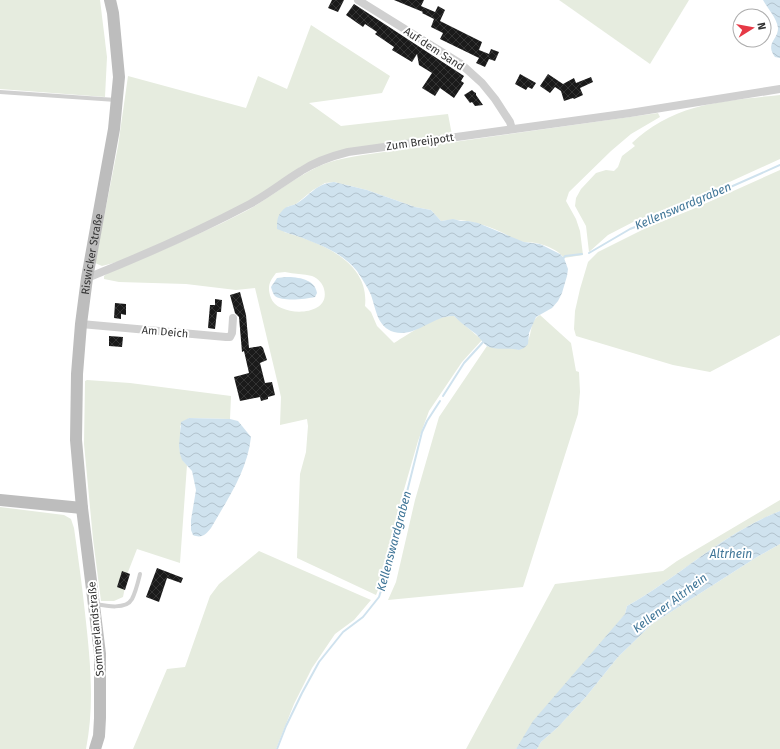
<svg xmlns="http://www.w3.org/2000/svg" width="780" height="749" viewBox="0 0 780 749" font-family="'Fira Sans',sans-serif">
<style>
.grass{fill:#e6ecdf;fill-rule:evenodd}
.water{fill:url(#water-waves)}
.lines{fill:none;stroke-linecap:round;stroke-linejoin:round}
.stream{stroke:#cfe2ee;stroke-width:2}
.building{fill:url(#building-cross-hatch)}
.lane{stroke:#d0d0d0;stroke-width:4}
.street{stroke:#d0d0d0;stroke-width:8}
.secondary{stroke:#bdbdbd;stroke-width:12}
.labels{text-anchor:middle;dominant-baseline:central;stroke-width:4;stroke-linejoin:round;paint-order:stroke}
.street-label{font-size:11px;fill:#333;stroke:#fff}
.water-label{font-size:12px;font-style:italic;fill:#3f7597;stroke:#fff}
</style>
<defs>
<pattern id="water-waves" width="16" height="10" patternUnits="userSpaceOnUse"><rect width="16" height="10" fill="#cfe2ee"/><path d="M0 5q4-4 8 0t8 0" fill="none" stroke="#b2c2cd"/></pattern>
<pattern id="building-cross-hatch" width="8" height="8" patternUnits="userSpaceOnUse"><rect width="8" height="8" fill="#1a1a1a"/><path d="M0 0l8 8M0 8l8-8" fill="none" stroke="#333"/></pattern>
</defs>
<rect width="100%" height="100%" fill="#fff"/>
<!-- grass -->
<g class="grass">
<path d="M0 0H100L107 57 105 97 0 89Z"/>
<path d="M559 0H689L650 64Z"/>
<path d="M311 25 390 76 382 93 309 103 341 126 448 114 452 135 358 148 275 186 217 219 121 261 102 266 95 263 118 146 128 76 246 108 258 76 287 89Z"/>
<path d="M780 95V159L701 195 637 220 608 235 589 252 586 226 575 206 576 198 581 189 596 173 606 170 614 171 618 167 622 156 635 146 632 143C648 127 672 114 694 108 721 100 752 98 780 95Z"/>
<path d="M658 113 660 117 631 134 611 151 569 192 566 201 576 219 580 231 583 255 564 258C559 251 548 246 540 244 535 242 529 243 524 242 517 241 509 236 501 232 483 224 461 217 441 221L431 210 415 207 367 190 334 182 325 183 313 190 296 204 287 207 284 232C319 242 370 261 365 306L371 312 377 326 394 343C410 333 436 315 454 316L482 340 462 362 429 411 418 441 401 500 393 542 383 578 376 595 297 558 300 474 306 452 308 426 307 419 280 425 281 397 255 288 236 290 186 284 119 282 104 279V276L108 273C155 253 202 234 246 211 272 197 301 172 327 163 339 159 351 157 363 155ZM285 272C294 274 304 274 312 276 318 278 323 284 324 289 332 318 277 317 271 298 267 287 269 282 276 273Z"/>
<path d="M780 170V335L710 372 673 365 576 336 574 329 575 311 580 289 588 262 598 252 646 228 693 209Z"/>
<path d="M540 315 571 343 576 371 579 372 580 392 578 414 523 587 388 600 396 582 415 500 439 417 487 346C497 349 509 346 519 350 521 347 528 342 529 338 532 330 531 319 540 315Z"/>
<path d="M87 380 130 383 231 396 230 419 189 418 180 426C183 441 174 452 187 465L180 563 137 549 128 572 123 597 114 601H101L93 539 84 444 85 381Z"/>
<path d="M780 500V511C723 533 679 577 627 606L625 614 516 749H466L555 584 663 571 677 561Z"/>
<path d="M0 507 64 515 71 519 74 528C78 556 82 585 85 613 90 658 95 704 86 749H0Z"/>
<path d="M780 544V749H537L541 742 557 728 585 698 618 657 652 624 757 557Z"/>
<path d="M259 551 371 600 354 620 335 634 312 668 294 704 276 749H133L167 669 185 667 210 596 219 584Z"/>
</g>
<!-- water -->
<g class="water">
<path d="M763 0H780V58L775 57C765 43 778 40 778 28 777 18 767 8 763 0Z"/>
<path d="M334 182 367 190 415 207 431 210 441 221 453 219 461 221H468L478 223 524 242 540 244 560 254 564 258 568 269 567 276 562 293 558 301 552 308 536 317 529 333 528 344 524 348 519 350C509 347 496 351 487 346 483 343 480 338 476 334 468 328 461 323 454 316 433 315 416 338 394 332 377 327 376 309 371 295 367 286 362 279 357 271 343 253 319 244 297 236 291 234 284 232 277 229 277 222 277 216 282 211 286 206 291 206 296 204 311 195 315 184 334 182Z"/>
<path d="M286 277C298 277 315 279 317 293L315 297C306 299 283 302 275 296 273 294 272 290 271 287L277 278Z"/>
<path d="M189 418 230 419 238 421 251 437C247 472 228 498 211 528 206 534 202 539 193 535L191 530V520L196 490 192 471 182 460 180 454 179 446 181 422Z"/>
<path d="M780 511V544L757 557 652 624 618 657 585 698 557 728 541 742 537 749H516L533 721 625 614 627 606C679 577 723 533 780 511Z"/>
</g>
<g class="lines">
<!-- stream -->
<g class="stream">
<path d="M589 253 630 229 683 208 780 165"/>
<path d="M563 259 565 256 582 254"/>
<path d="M443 396 464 363 485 340"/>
<path d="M277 749 286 726 302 693 319 662 343 632 363 617 379 597 387 572 422 432 427 421 440 401"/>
</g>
</g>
<!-- building -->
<g class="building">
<path d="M332 0H344L338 12 328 8Z"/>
<path d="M394 0H424L421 6 435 12 438 6 445 10 440 21 482 42 479 50 489 54 491 49 499 52 495 61 489 59 485 67 476 63 479 58 440 39 443 33 431 27 434 19 422 13 423 12Z"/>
<path d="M354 4 464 76 461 81 464 83 454 98 440 88 435 96 422 88 432 73 419 65 417 54 412 62 392 50 394 47 375 34 377 32 365 24 363 27 346 15Z"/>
<path d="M520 74 536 83 532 89 528 87 526 90 515 84Z"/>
<path d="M548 74 563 84 574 78 576 83 591 77 593 82 580 88 583 95 574 99 573 98 564 101 561 91 555 87 550 93 540 86Z"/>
<path d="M472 90 474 92 476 93V95L483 105 475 106 472 102 470 103 464 95Z"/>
<path d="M240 292 246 315 249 348 261 346 263 348 267 360 260 363 265 383 272 382 275 395 268 397V399L261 401 260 397 240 401 234 377 249 373 244 351 242 352 239 317 235 313 230 295Z"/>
<path d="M215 299 222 300 221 312H217L215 329 208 328 210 305H215Z"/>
<path d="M115 303 126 304V315L121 314V319L114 318Z"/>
<path d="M109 336 123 337 122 347 109 346Z"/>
<path d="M157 568 183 578 181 583 167 578 159 602 146 597Z"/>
<path d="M122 571 130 574 125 590 117 587Z"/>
</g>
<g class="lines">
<!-- lane -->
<g class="lane">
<path d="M0 92 116 100"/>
<path d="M96 604C106 606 126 610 132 599 136 591 138 582 140 574"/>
</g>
<!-- street -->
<g class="street">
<path d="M358 0 461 64 482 83 495 99 510 122 512 129"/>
<path d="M87 278C142 256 197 232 250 204 268 194 283 182 301 171 315 162 332 156 348 152L630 113 780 89"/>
<path d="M81 324 226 337H230L232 333 233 318"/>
</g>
<!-- secondary -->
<g class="secondary">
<path d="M0 500 82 508"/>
<path id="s1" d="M95 749 99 736 100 718V654L82 508 76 440 77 374 81 324 87 278 114 129 119 77 113 13 110 0"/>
</g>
</g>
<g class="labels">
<!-- street labels -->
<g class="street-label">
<text transform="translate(434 49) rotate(33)">Auf dem Sand</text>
<text transform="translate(420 142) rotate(-8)">Zum Breijpott</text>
<text stroke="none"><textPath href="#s1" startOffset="498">Riswicker Straße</textPath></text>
<text transform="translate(165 332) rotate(5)">Am Deich</text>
<text transform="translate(96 629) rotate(-95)">Sommerlandstraße</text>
</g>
<!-- water labels -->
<g class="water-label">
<text transform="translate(683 206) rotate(-23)">Kellenswardgraben</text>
<text transform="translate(394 541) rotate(-75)">Kellenswardgraben</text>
<text x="731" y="554">Altrhein</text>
<text transform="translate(670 603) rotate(-37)">Kellener Altrhein</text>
</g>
</g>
<!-- north arrow -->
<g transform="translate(752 28) rotate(79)"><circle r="19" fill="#ffffff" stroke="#adadad"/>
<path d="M0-3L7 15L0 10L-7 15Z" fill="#e63946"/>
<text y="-6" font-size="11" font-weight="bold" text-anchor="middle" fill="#333333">N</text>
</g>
</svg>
